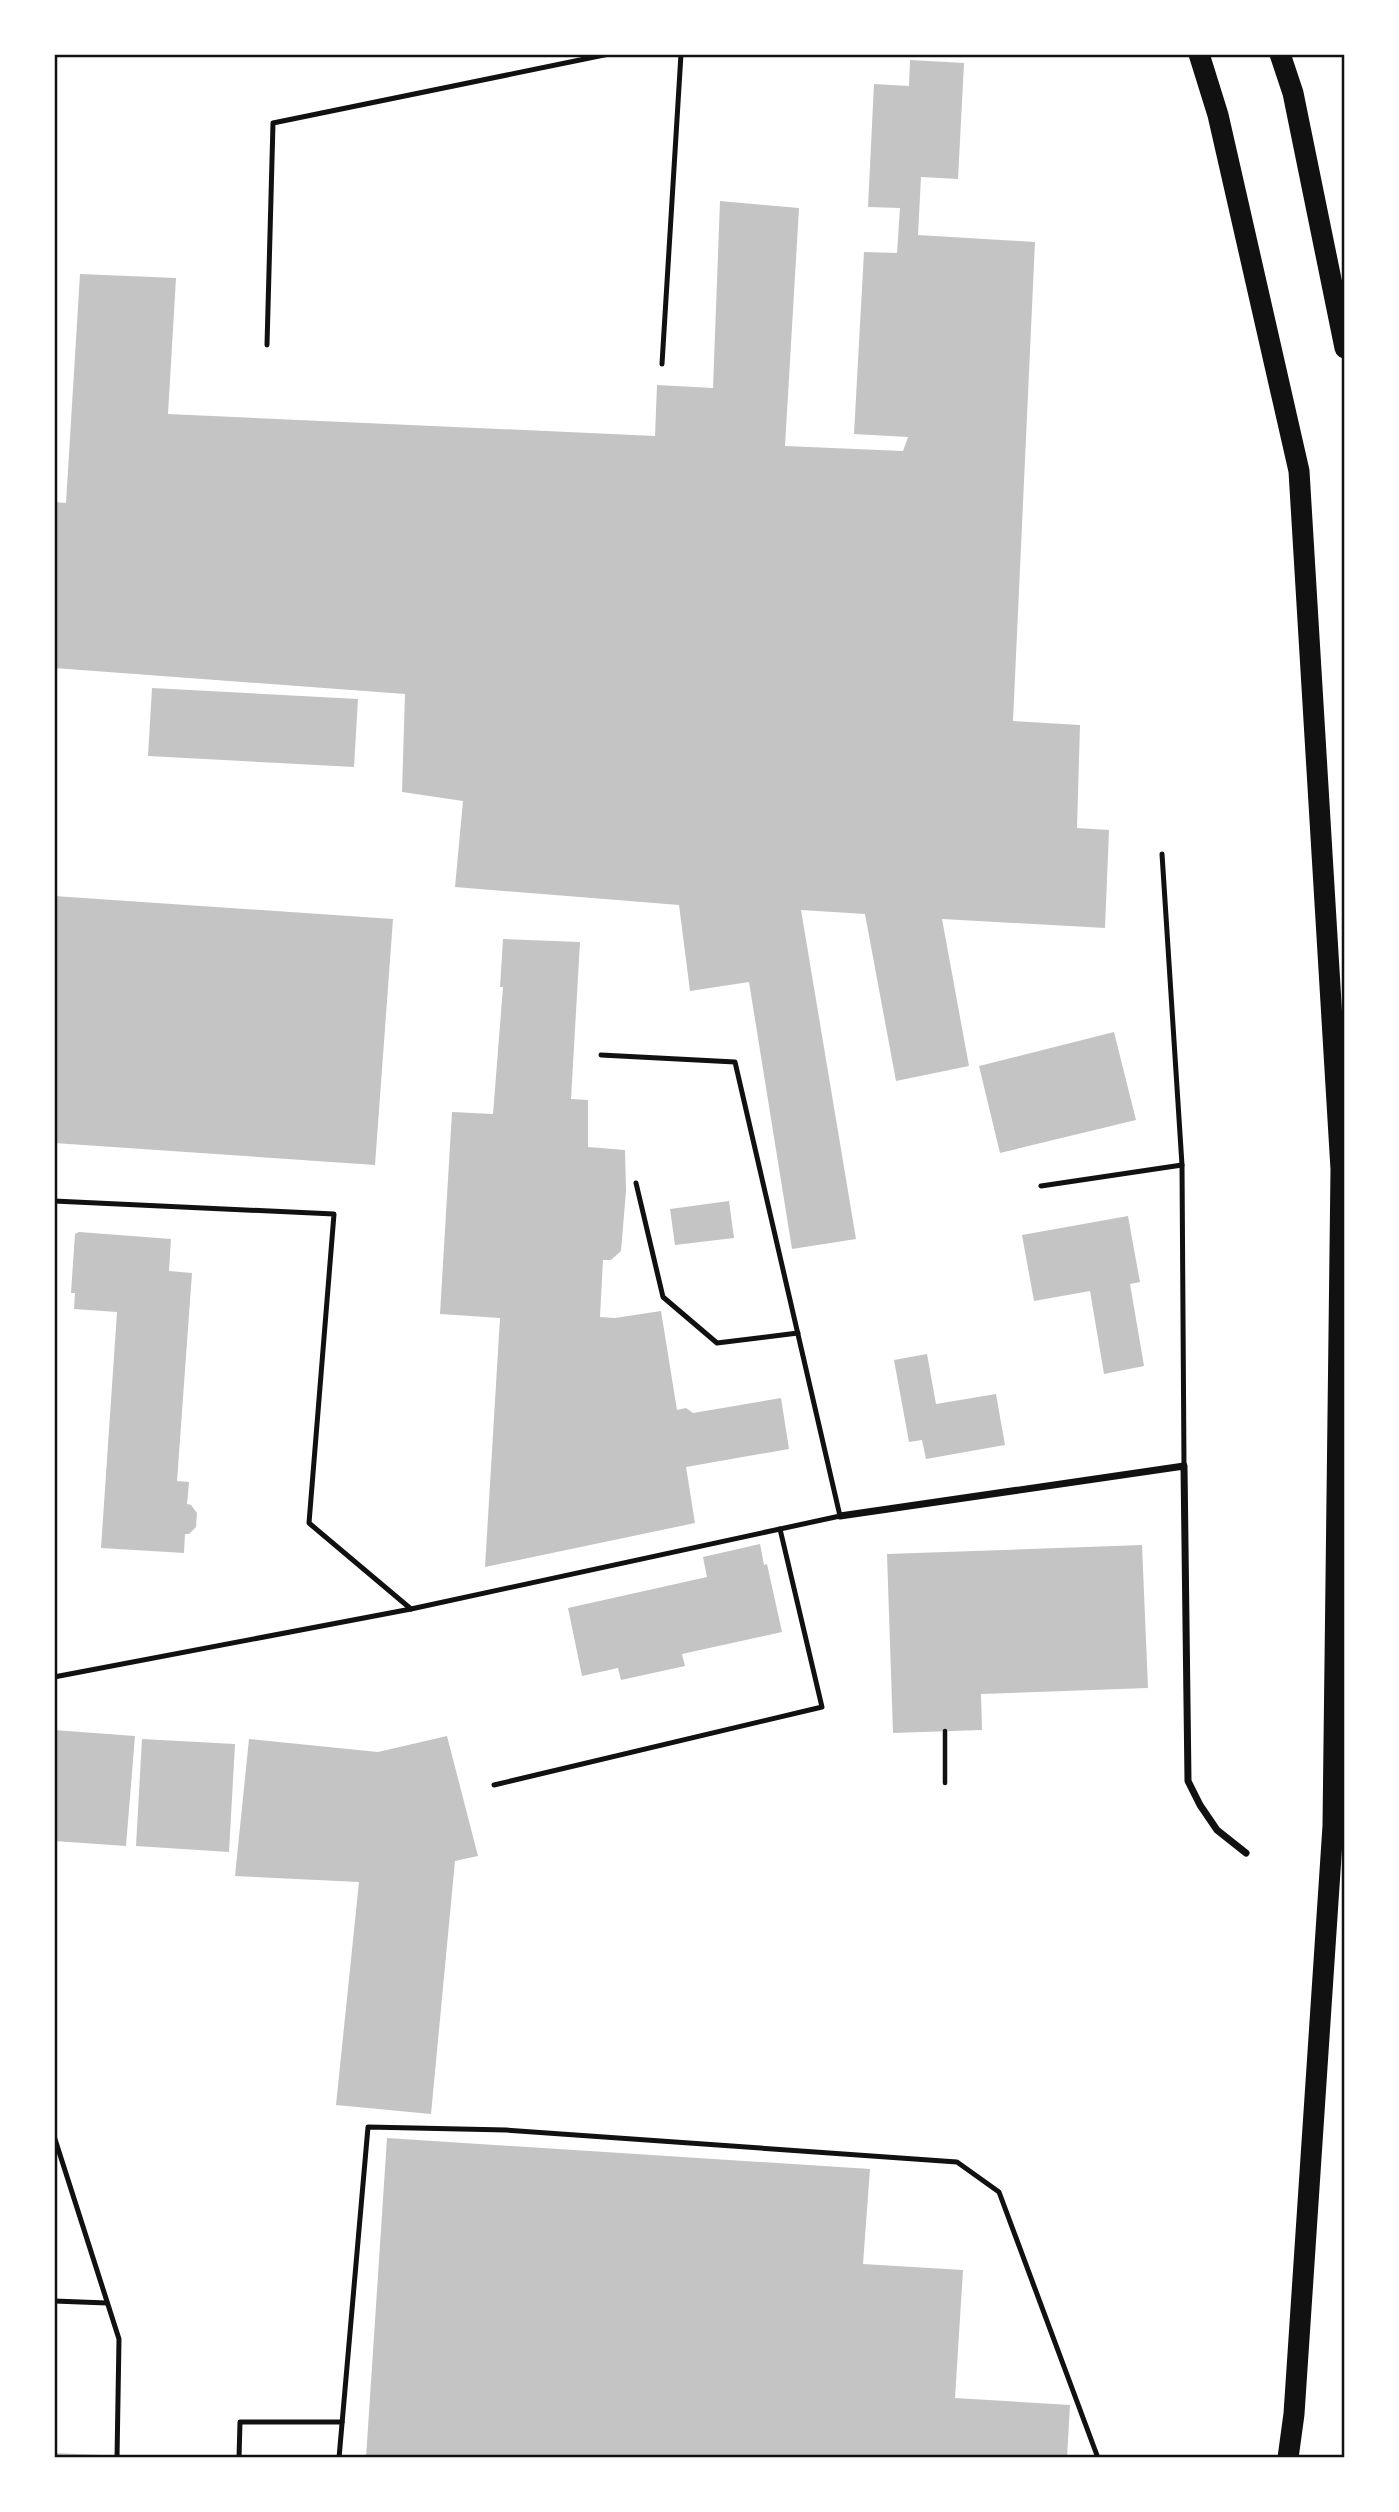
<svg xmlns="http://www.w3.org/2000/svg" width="1399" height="2512" viewBox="0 0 1399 2512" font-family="'Roboto Serif',serif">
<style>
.building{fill:#c4c4c4}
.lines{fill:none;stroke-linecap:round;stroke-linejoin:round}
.path{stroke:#111;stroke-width:4.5}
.service{stroke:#111;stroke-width:5}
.minor{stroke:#111;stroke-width:7}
.motorway{stroke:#111;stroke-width:21}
.neatline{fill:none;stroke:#111;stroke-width:2.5}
</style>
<rect width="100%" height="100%" fill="#fff"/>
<!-- building -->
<g class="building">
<path d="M910 60 964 63 958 179 921 177 918 235 1035 242 1013 721 1080 725 1077 828 1109 830 1105 928 942 919 969 1066 896 1081 865 914 801 910 856 1239 792 1249 749 982 690 991 679 905 455 887 463 801 402 792 405 694 54 668V502L66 503 80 274 176 278 168 414 655 436 657 385 713 388 720 201 799 208 785 446 903 451 908 437 854 434 864 252 897 253 900 208 868 207 874 84 909 86Z"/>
<path d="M152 688 358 699 354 767 148 756Z"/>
<path d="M54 896 393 919 375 1165 54 1143Z"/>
<path d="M503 939 580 942 571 1099 588 1100V1147L625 1150 626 1191 621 1251 611 1260H603L600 1317 615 1318 661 1311 677 1410 686 1408 693 1413 781 1398 789 1449 686 1467 695 1523 485 1567 500 1318 440 1314 452 1112 493 1114 503 987H500Z"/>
<path d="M1114 1032 1136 1120 1000 1153 979 1066Z"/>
<path d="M729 1201 734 1238 675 1245 670 1209Z"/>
<path d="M1128 1216 1140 1282 1130 1284 1144 1366 1104 1374 1090 1291 1034 1301 1022 1235Z"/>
<path d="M79 1232 171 1239 169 1271 192 1273 177 1481 189 1482 187 1504 191 1505 197 1513 196 1527 189 1534H185L184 1553 101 1548 117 1312 74 1309 75 1293H71L75 1234Z"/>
<path d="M927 1354 936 1404 996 1394 1005 1445 926 1459 922 1440 909 1442 894 1360Z"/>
<path d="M760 1544 764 1565 767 1564 782 1632 682 1654 685 1666 621 1680 618 1668 582 1676 568 1608 707 1577 703 1557Z"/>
<path d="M1142 1545 1148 1688 981 1694 982 1730 893 1733 887 1554Z"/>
<path d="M54 1730 135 1736 126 1846 54 1841Z"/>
<path d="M447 1736 478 1856 455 1861 431 2114 336 2105 359 1882 235 1876 249 1739 378 1752Z"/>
<path d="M142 1739 235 1744 229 1852 136 1846Z"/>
<path d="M387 2138 870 2169 863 2264 963 2270 955 2398 1070 2405 1067 2458H366Z"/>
<path d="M54 2453 101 2455V2458H54Z"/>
</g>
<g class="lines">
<!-- path -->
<path class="path" d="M945 1731V1783"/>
<!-- service -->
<g class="service">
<path d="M267 345 273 123 609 54"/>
<path d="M662 364 681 54"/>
<path d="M1162 854 1182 1165 1184 1466"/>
<path d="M636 1183 663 1297 717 1343 798 1333"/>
<path d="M1041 1186 1182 1165"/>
<path d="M54 1201 334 1214 309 1523 411 1609 840 1516 735 1062 601 1055"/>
<path d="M54 1677 411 1609"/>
<path d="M494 1785 822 1707 780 1529"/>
<path d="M54 2136 119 2339 117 2458"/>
<path d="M54 2301 107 2303"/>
<path d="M239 2458 240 2422H342"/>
<path d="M339 2458 368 2127 506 2130 957 2162 999 2192 1098 2458"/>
</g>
<!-- minor -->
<path class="minor" d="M840 1516 1184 1466 1188 1781 1200 1805 1217 1830 1246 1853"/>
<!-- motorway -->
<g class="motorway">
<path d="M1199 54 1218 115 1299 471 1341 1169 1333 1826 1294 2414 1288 2458"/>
<path d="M1280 54 1293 93 1345 348"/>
</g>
</g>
<!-- border -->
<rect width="1399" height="2512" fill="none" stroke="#ffffff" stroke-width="112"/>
<rect x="56" y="56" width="1287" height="2400" class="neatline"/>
</svg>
